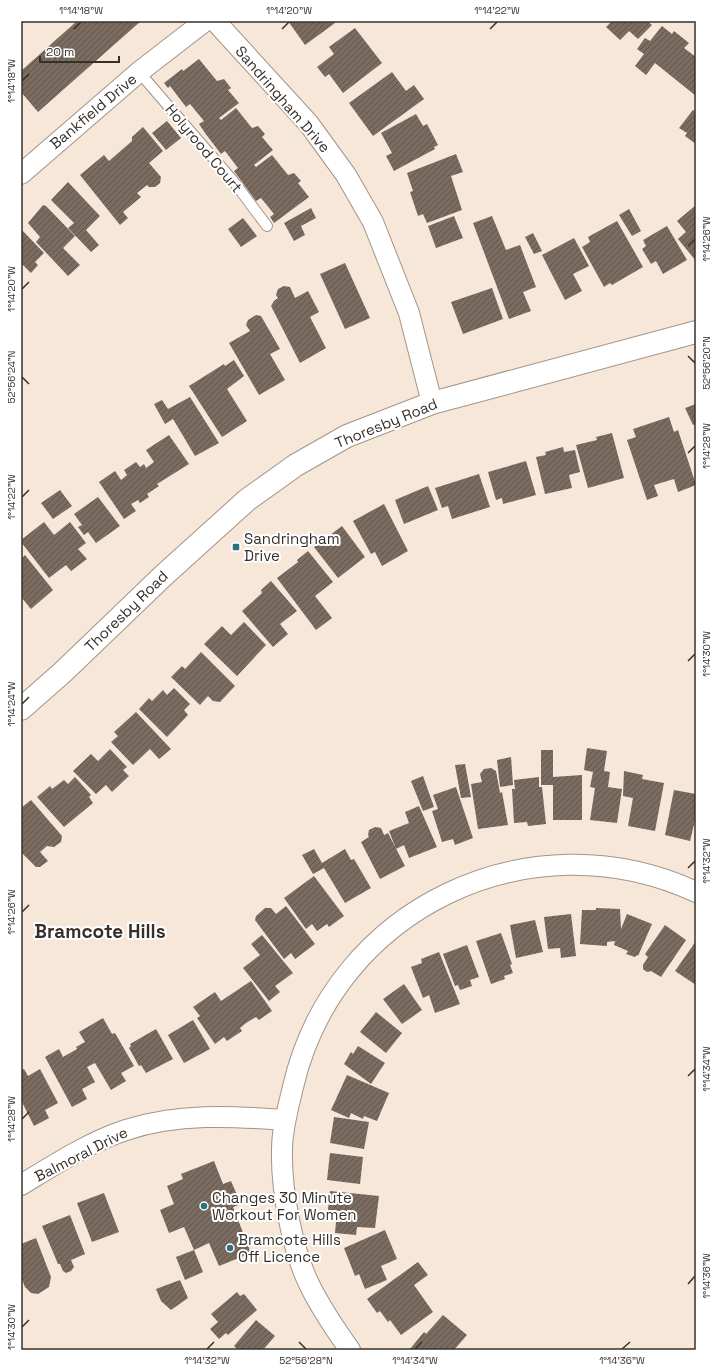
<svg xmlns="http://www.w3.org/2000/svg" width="717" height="1371" viewBox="0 0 717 1371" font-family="'Space Grotesk',sans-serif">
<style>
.building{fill:url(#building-hatch)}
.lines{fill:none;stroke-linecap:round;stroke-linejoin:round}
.service-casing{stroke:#a39488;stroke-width:12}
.minor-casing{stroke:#a39488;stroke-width:22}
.tertiary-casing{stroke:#a39488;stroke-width:24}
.service{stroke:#fff;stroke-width:10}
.minor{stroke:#fff;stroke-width:20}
.tertiary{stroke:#fff;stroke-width:22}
.ticks{fill:none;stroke:#36302b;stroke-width:1.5}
.poi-dot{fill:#2b717f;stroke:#fff;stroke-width:1.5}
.labels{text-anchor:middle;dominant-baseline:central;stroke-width:4;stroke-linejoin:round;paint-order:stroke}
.street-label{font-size:15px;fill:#36302b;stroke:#fff}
.poi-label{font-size:15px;fill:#36302b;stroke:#fff;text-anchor:start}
.district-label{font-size:19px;font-weight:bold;fill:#36302b;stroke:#fff}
.neatline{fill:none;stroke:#36302b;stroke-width:1.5}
.ticks-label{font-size:10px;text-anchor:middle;fill:#36302b}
</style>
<defs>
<pattern id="building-hatch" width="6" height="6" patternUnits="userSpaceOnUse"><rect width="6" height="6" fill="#7a6c60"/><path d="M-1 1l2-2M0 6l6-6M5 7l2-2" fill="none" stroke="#60544b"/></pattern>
</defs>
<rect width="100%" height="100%" fill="#f6e7d9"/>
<!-- building -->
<g class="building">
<path d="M77 21H141L38 112 21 92V71Z"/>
<path d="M288 21H334L335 23 305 45Z"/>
<path d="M612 21H647L652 25 638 39 629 31 620 40 606 27Z"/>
<path d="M662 26 672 34 674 31 689 43 684 48 696 57V96L655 63 646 75 635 66 644 54 637 49 645 38 650 41Z"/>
<path d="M355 28 382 63 343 93 329 74 325 77 317 67 334 54 329 47Z"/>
<path d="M199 59 217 81 224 79 231 88 228 90 239 103 219 118 221 120 236 108 252 128 258 126 265 134 262 137 273 150 254 165 256 167 272 155 288 175 294 173 301 181 298 183 309 197 274 223 270 217 274 214 261 198 256 201 234 171 238 168 225 151 221 154 205 133 199 124 204 121 190 104 186 107 170 86 168 88 164 83 182 69 183 71Z"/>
<path d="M392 72 406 91 414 85 424 99 373 136 349 103Z"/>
<path d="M693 110 696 112V144L685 136 687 133 679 128Z"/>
<path d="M416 114 423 126 427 124 438 145 434 147 435 149 394 171 386 156 392 153 381 133Z"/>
<path d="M167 121 181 138 166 150 152 133Z"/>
<path d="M143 127 163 151 149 163 161 177 160 183 155 187H149L147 185 137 193 141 197 123 212 128 218 120 225 80 175 104 155 109 161 132 141V137Z"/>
<path d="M456 154 463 172 451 176 462 210 427 223 423 214 418 216 410 192 413 191 407 173Z"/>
<path d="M68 182 100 216 86 230 99 245 91 252 68 228 74 223 51 200Z"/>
<path d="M43 205 46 206 75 236 63 248 80 265 68 276 36 242 40 237 28 223Z"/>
<path d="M696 205V261L678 239 686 232 677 221Z"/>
<path d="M311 208 316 218 301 226 305 235 294 241 284 223Z"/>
<path d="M629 209 641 231 632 236 619 215Z"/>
<path d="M454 216 463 238 436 248 428 226Z"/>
<path d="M492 216 506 250 520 245 536 287 523 292 531 311 509 319 473 223Z"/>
<path d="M243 218 257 236 241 247 228 229Z"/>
<path d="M617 221 643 267 612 285 610 283 604 287 582 247 590 242 588 237Z"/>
<path d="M667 226 687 260 663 274 656 261 651 264 642 249 646 246 643 240Z"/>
<path d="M21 229 44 253 35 262 38 265 31 273 22 264 21 265Z"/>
<path d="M533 233 542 251 534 254 525 237Z"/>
<path d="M574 238 589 266 573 274 582 291 565 300 542 255Z"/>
<path d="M345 263 370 318 345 329 320 274Z"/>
<path d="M284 286 290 287 295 298 308 291 319 312 310 317 326 348 300 363 271 306 274 301 278 298 276 295 278 289Z"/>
<path d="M492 288 503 319 463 334 451 302Z"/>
<path d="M256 315 261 316 280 349 270 354 285 380 259 395 229 343 250 331 246 325 248 320Z"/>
<path d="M234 360 244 376 227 389 247 421 222 437 189 386 224 364 225 366Z"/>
<path d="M190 397 219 443 195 456 173 419 165 424 154 404 162 400 168 409Z"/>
<path d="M696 404V424L693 425 685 408Z"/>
<path d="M669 417 674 432 678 430 696 485 678 492 674 479 654 485 658 496 647 500 627 440 636 437 633 429Z"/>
<path d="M612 433 624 478 588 488 576 445 597 440 596 437Z"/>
<path d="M169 435 189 464 157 484 159 486 147 494 149 497 140 503 138 500 131 504 136 511 124 519 99 482 115 471 121 480 127 475 124 470 136 462 140 467 144 464 146 468 154 462 146 450Z"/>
<path d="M563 447 564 452 575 450 580 472 569 475 572 488 545 494 536 457 546 455 545 452Z"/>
<path d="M526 461 536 495 503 504 502 498 496 500 488 472Z"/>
<path d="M479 474 490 507 452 519 448 506 442 508 435 488Z"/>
<path d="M428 486 438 510 404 524 395 500Z"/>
<path d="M60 490 72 506 53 519 41 503Z"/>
<path d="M98 497 120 526 96 543 88 532 84 535 78 527 82 525 74 514Z"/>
<path d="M384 504 408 551 382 566 375 552 371 554 353 521Z"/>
<path d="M44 522 54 535 70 522 86 543 78 549 87 559 71 571 66 565 49 578 21 542V540Z"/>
<path d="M342 526 365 557 338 578 314 547Z"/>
<path d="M308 551 333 582 315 596 332 618 316 630 277 578 298 562 297 560Z"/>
<path d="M25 555 53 590 31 609 21 597V559Z"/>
<path d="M271 581 297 611 280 624 288 634 273 647 242 611 262 593 261 590Z"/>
<path d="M244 622 266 645 237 676 204 644 222 626 231 635Z"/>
<path d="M201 652 235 686 220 702 213 701 208 696 200 705 171 677 182 666 185 669Z"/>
<path d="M174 688 190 704 184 710 188 715 167 737 139 709 149 698 152 701 163 690 167 695Z"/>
<path d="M136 712 171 749 159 759 150 749 133 765 111 742 118 736 114 732Z"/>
<path d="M587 748 607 751 604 771 610 772 608 787 622 789 617 823 590 820 595 788 590 787 593 772 584 770Z"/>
<path d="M110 749 127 767 123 770 129 776 112 792 106 785 96 794 73 771 91 754 98 761Z"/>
<path d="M541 750H553V777L582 775V820H553V785H541Z"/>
<path d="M511 757 513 785 500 787 497 760Z"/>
<path d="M465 764 471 797 461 798 455 765Z"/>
<path d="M491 768 496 771 500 793 502 792 508 825 478 829 471 784 482 782 480 774 484 769Z"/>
<path d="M624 771 643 775 642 779 664 783 655 831 628 826 633 798 623 796Z"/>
<path d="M423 776 434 807 423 811 411 781Z"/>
<path d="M75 777 91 795 89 797 93 803 64 827 37 797 50 786 52 789 64 780 68 784Z"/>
<path d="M539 777V787H542L546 824 528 826 527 822 514 823 512 789H515L514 780Z"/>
<path d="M456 787 473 838 455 845 453 839 442 842 432 811 438 809 433 795Z"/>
<path d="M674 790 696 794V816L690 841 665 835Z"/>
<path d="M31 800 62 836 61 842 54 847 47 846 40 852 48 861 40 867H36L21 852V808Z"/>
<path d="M419 806 437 847 409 858 404 845 396 849 389 831 409 823 405 812Z"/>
<path d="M375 827 381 828 384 835 388 833 405 866 380 879 361 842 369 837 368 835 369 830Z"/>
<path d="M314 849 322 863 345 849 351 860 354 859 371 888 345 903 324 868 313 874 302 855Z"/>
<path d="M314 876 344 916 329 927 327 924 317 931 312 924 306 929 284 898Z"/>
<path d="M286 906 315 944 295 959 291 953 284 959 255 920 256 916 265 908H271L276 914Z"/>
<path d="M596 908 620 909 621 929 627 914 652 924 638 956 637 955 635 957 626 954 628 951 614 945 615 941 607 942V946L580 944 582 910H596Z"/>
<path d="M571 914 576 956 561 958 560 948 548 949 544 917Z"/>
<path d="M535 920 543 952 516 958 510 925Z"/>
<path d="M665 925 686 940 661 977 651 971 647 972 643 969V965L648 957 645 954Z"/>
<path d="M501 933 512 964 510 965 513 973 504 976 505 979 491 984 476 941Z"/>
<path d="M262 935 293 973 275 986 280 992 269 1001 243 968 260 955 251 944Z"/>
<path d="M696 941V985L675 971Z"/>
<path d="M467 945 479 977 470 980 472 986 460 990 458 985 455 986 443 954Z"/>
<path d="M439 952 460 1004 435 1013 429 995 423 998 411 967 422 963 421 959Z"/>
<path d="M251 981 272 1011 259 1020 256 1017 246 1023 240 1028 242 1031 227 1041 224 1037 215 1044 197 1018 200 1016 193 1007 215 992 221 1001Z"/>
<path d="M404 984 422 1010 402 1024 383 999Z"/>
<path d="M376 1012 402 1033 386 1053 360 1032Z"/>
<path d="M103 1018 112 1034 115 1033 134 1066 121 1073 126 1081 111 1090 95 1063 87 1067 95 1082 82 1089 87 1099 72 1107 45 1057 59 1049 63 1057 77 1049 76 1047 85 1042 79 1032Z"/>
<path d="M193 1020 210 1049 184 1063 168 1035Z"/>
<path d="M156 1029 173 1059 146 1073 141 1065 139 1066 129 1048 131 1046 130 1044Z"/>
<path d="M358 1046 385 1063 371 1084 344 1064 351 1052 353 1054Z"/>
<path d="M24 1069 28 1076 40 1069 58 1103 45 1110 49 1118 34 1126 21 1100V1070Z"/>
<path d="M347 1075 389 1093 377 1121 364 1116 363 1119 351 1113 349 1118 331 1110Z"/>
<path d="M334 1117 369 1122 364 1149 330 1143Z"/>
<path d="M330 1153 363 1157 360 1184 327 1180Z"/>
<path d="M214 1161 223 1184 231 1181 241 1204 233 1207 251 1253 219 1266 209 1243 194 1250 184 1227 169 1233 160 1210 174 1204 167 1186 183 1179 181 1174Z"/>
<path d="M330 1191 379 1196 375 1228 357 1227 356 1235 335 1233 336 1222H340L341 1211 328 1210Z"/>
<path d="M104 1193 119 1232 92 1242 77 1203Z"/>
<path d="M70 1215 85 1254 71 1260 74 1267 71 1271 66 1273 63 1271 60 1264H58L42 1226Z"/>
<path d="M385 1230 397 1259 381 1266 387 1280 365 1289 359 1274 355 1276 344 1248Z"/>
<path d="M36 1238 51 1277 49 1287 38 1294 31 1293 25 1287 21 1277V1244Z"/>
<path d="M194 1250 203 1272 185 1280 176 1257Z"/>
<path d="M418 1262 428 1275 414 1285 433 1312 401 1335 390 1320 388 1322 380 1311 377 1313 367 1299Z"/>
<path d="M180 1280 188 1298 171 1310 161 1301 156 1289Z"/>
<path d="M237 1292 240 1296 244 1294 257 1310 228 1335 226 1333 219 1339 210 1329 218 1322 211 1314Z"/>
<path d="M443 1315 467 1335 454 1350 410 1349 424 1332 426 1334Z"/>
<path d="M256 1320 275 1336 263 1350H238L234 1346Z"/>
</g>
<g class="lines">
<!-- service casing -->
<g class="service-casing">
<path id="service" d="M139 72 234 182 267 226"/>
</g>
<!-- minor casing -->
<g class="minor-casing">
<g id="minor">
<path d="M215 21 309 124 346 175 373 222 409 313 432 403"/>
<path d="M21 174 139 72 205 21"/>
<path d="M21 1185C54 1165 89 1142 126 1130 177 1113 232 1116 285 1120"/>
<path d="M350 1350C335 1329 321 1308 310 1286 292 1250 281 1189 282 1150 282 1129 288 1108 293 1087 334 908 530 815 696 892"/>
</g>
</g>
<!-- tertiary casing -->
<g class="tertiary-casing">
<path id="tertiary" d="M21 709 63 672 164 575 247 500 296 465 347 436 432 403 696 332"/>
</g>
<!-- service -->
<use href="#service" class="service"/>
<!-- minor -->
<use href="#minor" class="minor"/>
<!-- tertiary -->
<use href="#tertiary" class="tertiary"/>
</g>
<!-- ticks -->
<path class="ticks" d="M74 29 81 22M282 29 289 22M490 29 497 22M22 81 29 74M688 246 695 239M22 289 29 282M688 356 695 363M22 377 29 384M688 453 695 446M22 497 29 490M688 661 695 654M22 704 29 697M688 868 695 861M22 912 29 905M688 1076 695 1069M22 1119 29 1112M688 1284 695 1276M22 1327 29 1320M299 1342 306 1349M207 1349 214 1342M415 1349 422 1342M622 1349 630 1342"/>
<!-- markers -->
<g class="poi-dot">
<rect x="232" y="543" width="8" height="8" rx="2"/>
<circle cx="204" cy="1206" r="4"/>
<circle cx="230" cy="1248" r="4"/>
</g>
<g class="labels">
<!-- street labels -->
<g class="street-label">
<text transform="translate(283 99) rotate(49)">Sandringham Drive</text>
<text transform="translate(93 111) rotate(-40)">Bankfield Drive</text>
<text transform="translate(204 148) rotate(50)">Holyrood Court</text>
<text transform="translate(386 423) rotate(-22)">Thoresby Road</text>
<text transform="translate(126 611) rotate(-44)">Thoresby Road</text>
<text transform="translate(81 1154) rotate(-27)">Balmoral Drive</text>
</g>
<!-- poi labels -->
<g class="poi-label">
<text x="244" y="538">Sandringham<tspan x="244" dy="17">Drive</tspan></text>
<text x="212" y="1197">Changes 30 Minute<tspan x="212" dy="17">Workout For Women</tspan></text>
<text x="238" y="1239">Bramcote Hills<tspan x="238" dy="17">Off Licence</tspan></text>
</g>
<!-- district labels -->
<g class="district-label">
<text x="100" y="931">Bramcote Hills</text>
</g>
</g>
<!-- border -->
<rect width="717" height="1371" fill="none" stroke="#ffffff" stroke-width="44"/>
<!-- scale -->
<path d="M40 56v6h79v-6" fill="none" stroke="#36302b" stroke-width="2"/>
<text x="46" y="56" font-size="12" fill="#36302b" stroke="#ffffff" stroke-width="3" paint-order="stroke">20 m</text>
<rect x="22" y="22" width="673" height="1327" class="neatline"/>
<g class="ticks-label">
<text x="81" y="14">1°14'18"W</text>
<text x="289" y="14">1°14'20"W</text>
<text x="497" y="14">1°14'22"W</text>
<text transform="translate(11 81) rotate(-90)" y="4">1°14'18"W</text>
<text transform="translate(706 239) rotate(-90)" y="4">1°14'26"W</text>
<text transform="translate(11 289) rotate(-90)" y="4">1°14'20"W</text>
<text transform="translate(706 363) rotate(-90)" y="4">52°56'20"N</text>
<text transform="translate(11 377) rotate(-90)" y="4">52°56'24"N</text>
<text transform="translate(706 446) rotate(-90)" y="4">1°14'28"W</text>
<text transform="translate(11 497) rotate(-90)" y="4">1°14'22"W</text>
<text transform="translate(706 654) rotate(-90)" y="4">1°14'30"W</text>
<text transform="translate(11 704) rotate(-90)" y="4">1°14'24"W</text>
<text transform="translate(706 861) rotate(-90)" y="4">1°14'32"W</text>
<text transform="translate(11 912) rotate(-90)" y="4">1°14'26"W</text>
<text transform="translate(706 1069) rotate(-90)" y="4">1°14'34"W</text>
<text transform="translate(11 1119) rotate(-90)" y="4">1°14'28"W</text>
<text transform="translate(706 1276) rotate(-90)" y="4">1°14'36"W</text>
<text transform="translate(11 1327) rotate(-90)" y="4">1°14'30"W</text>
<text x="207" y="1364">1°14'32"W</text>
<text x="306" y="1364">52°56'28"N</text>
<text x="415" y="1364">1°14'34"W</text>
<text x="622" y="1364">1°14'36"W</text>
</g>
</svg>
